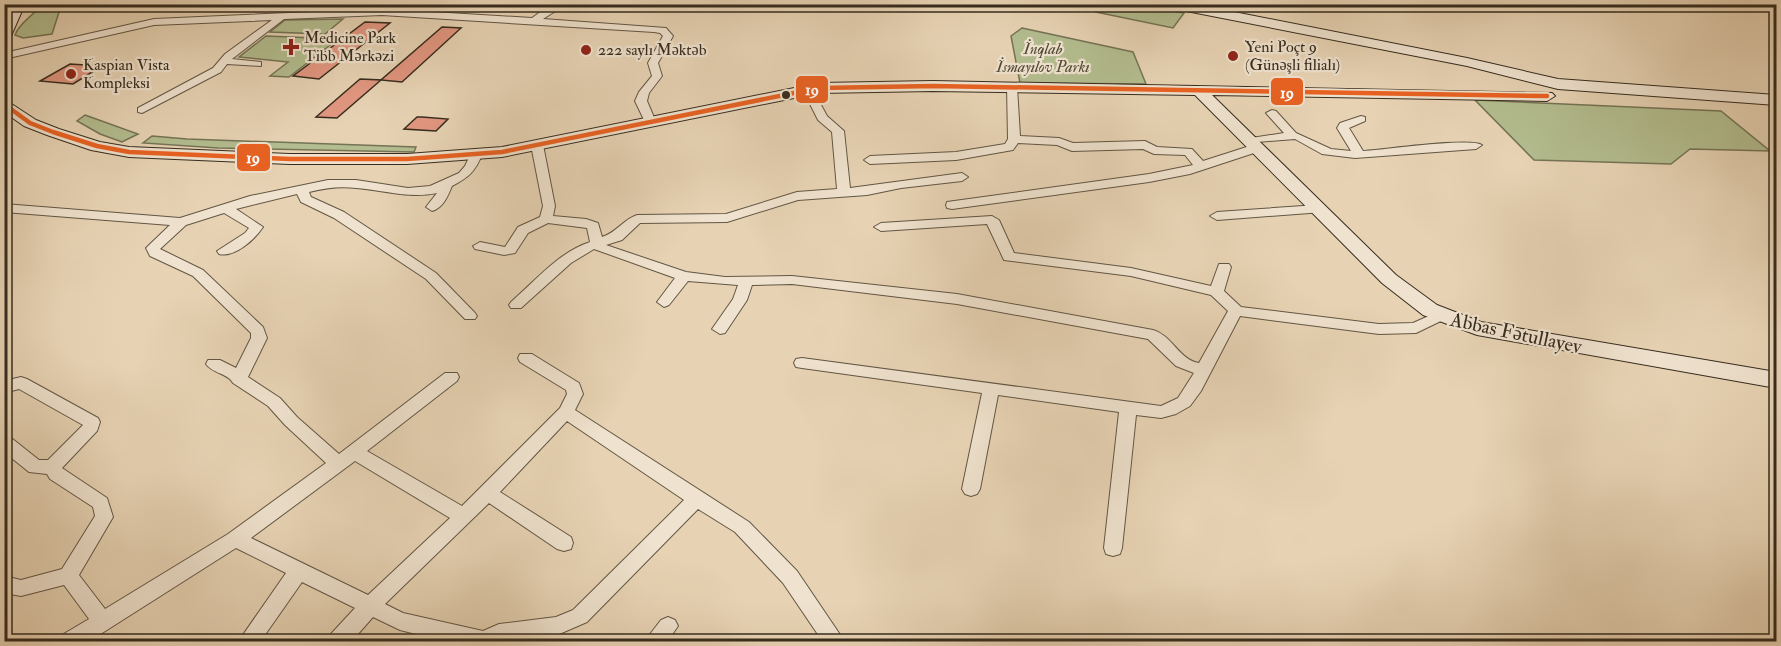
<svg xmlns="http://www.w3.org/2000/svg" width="1781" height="646" viewBox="0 0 1781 646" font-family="'IM FELL Double Pica',serif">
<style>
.green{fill:#b3bd8f;stroke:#747456;stroke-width:1.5}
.building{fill:#e29781;stroke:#362c1e;stroke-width:1.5}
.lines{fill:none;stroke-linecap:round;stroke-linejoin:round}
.minor-casing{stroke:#625644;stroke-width:2}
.secondary-casing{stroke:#362c1e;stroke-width:2}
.minor{fill:#efe2ce;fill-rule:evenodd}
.secondary{fill:#efe2ce;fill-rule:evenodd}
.bus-1-casing{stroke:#efe2ce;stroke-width:8}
.bus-1{stroke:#e96222;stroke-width:4.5}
.poi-dot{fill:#8f2418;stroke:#efe2ce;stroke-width:2}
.bus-dot{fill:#362c1e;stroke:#efe2ce;stroke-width:2}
.labels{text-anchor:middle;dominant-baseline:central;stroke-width:4.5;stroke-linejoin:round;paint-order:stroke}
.far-poi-label{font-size:16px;fill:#362c1e;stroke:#efe2ce;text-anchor:start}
.far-park-label{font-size:16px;font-style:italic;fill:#4f4935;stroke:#efe2ce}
.street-label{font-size:20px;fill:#362c1e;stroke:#efe2ce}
.line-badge{stroke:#efe2ce;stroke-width:2}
.badge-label{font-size:16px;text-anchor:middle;font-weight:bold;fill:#fff}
</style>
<rect width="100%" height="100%" fill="#e7d3b4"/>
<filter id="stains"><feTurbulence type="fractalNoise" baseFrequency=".00333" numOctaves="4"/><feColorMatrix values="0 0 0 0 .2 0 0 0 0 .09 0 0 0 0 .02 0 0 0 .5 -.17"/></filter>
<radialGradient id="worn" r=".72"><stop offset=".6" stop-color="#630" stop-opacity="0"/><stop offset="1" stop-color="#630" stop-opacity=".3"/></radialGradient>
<!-- green -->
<g class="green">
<path d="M38 5H66L61 6 52 34 23 38 15 35C20 22 31 18 39 7Z"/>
<path d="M1138 5 1184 13 1173 28 1096 12 1104 5Z"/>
<path d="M343 19 325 34 270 32 285 20Z"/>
<path d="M1022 28 1133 52 1146 84 1020 83 1011 36Z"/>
<path d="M266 36 338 39 289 77 270 76 288 62 239 57Z"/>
<path d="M1475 100 1721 111 1770 151 1690 149 1671 164 1534 160Z"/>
<path d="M85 115 138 134 122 142 100 134 77 121Z"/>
<path d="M152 136 187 139 416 147 414 152 218 148 143 143Z"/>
</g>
<!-- building -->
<g class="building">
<path d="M365 22 390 23 319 79 293 76Z"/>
<path d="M442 27 461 28 402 82 381 80Z"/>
<path d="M70 64 102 66 73 84 40 81Z"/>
<path d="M360 79 381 80 337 118 316 117Z"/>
<path d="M417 117H422L448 119 436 131 404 129Z"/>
</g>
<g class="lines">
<!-- minor casing -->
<g class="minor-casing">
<g id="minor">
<path d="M551 4H673L656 11 560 8 543 19 666 28 673 36 658 63 662 76 649 93 647 101 656 122 654 124H646L635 101 639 92 652 76 648 63 663 36 660 33 654 32 382 15 284 19 232 59 261 62V66L227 64 221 72 142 113 138 112V108L213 68 225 54 272 20 154 25 4 59V53L154 19 382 9 532 18Z"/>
<path d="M1012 84 1017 87 1020 136 1059 138 1073 143 1145 141 1157 147 1192 149 1203 161 1256 144 1262 148 1260 151 1190 174 1149 182 952 209 947 208 946 205 947 202 1149 174 1193 165 1185 155 1154 154 1143 149 1072 151 1057 145 1018 143 1013 150 956 160 870 164 864 160 870 156 956 152 1005 144 1008 139 1007 87Z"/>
<path d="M808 87 813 90 827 116 844 131 850 188 962 173 968 177 962 181 901 188 867 195 798 200 727 222 640 223 622 240 606 245 686 272 725 277 792 276 957 294 1153 330C1172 335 1179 360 1199 363L1228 311 1211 295 1131 276 1004 260 987 224 881 231 874 227 881 223 992 216 999 220 1014 253 1131 268 1211 286 1219 264H1229L1231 267 1224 291 1241 307 1379 324 1413 323 1440 311 1447 316 1445 319 1416 333 1379 334 1240 316 1201 391 1190 406 1176 414 1161 418 1136 415 1122 548 1120 554 1113 556 1106 554 1104 548 1119 412 998 395 980 489 977 494 971 496 965 494 962 489 982 393 802 368 796 367 794 363 796 359 802 358 1161 406 1178 398 1194 373 1176 366 1148 339 957 304 792 284 752 285 747 300 725 333 720 334 712 329 733 299 738 285 688 281 669 305 664 307 657 302 675 278 594 249 571 263 521 308H511L509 305 511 302C535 281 559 252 590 242L587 228 548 223 528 233 515 253 504 255 475 249 473 246 480 242 505 247 518 227 540 217 543 206 531 145 537 141 543 145 555 206 553 216 586 219 598 223 602 237C616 233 624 219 637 215L726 214 797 192 837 189 832 132 818 120 803 90Z"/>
<path d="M1272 110 1276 111 1296 133 1331 149 1351 151 1337 128 1340 123 1361 116 1365 117V121L1349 128 1363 151C1382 150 1472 137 1482 145L1476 149 1355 158 1322 154 1295 139 1245 143V139L1284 133 1266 113Z"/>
<path d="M476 150 482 154C476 171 468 178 452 186 448 196 443 208 432 211L426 207 437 193C409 199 384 190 356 188 340 186 325 188 309 192L311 197 344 212 436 273 475 313 477 316 475 319H465L426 279 334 218 301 202 297 194 236 209 263 227C255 239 235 258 219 254L217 251 245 233 249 228 224 213 186 225 160 249 203 270 263 327 267 338 248 377 280 398 297 417 339 454 445 373H457L459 377 457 381 367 451 462 506 560 408 567 394 566 390 520 362 518 358 520 354H532L579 383 583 394 575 410 749 522 797 571 845 642H823L783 583 735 532 698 509 587 622 557 635 505 642H448L400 630 373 617 351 642H327L330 635 355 608 302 582 260 642H238L286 573 236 548 88 642H59L62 635 89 619 64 585 21 596 4 593V576L21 580 62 569 95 516 93 507 50 479 47 474 29 472 4 452V436L10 437 39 460H48L83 425 19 389 4 393V381L21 377 27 379 98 418 100 422 97 431 62 468 107 498 113 517 79 575 105 609 228 534 326 463 285 425 268 406 233 383C228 373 213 374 206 364L208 360H220L236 368 251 338V333L193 276 150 256 146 248 170 225 4 212V204L180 218 250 196 328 180H356L408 188 430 186 459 173 465 166 472 151ZM567 421 684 500 573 610 556 617 499 624 483 631 403 613 385 604 489 503 557 549 564 551 571 549 573 543 571 537 500 492ZM355 461 450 518 368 595 251 538Z"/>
<path d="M1318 205 1323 206 1324 209 1323 212 1217 220 1210 216 1217 212Z"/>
<path d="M668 617 675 620 678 626 667 642H644L661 620Z"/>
</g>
</g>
<!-- secondary casing -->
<g class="secondary-casing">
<g id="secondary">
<path d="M12 4H25L11 36 4 40V21Z"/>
<path d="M1165 4H1194L1467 58 1558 79 1776 95V105L1558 89 1467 66 1171 8Z"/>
<path d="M933 81 1552 93 1555 96 1547 101 1212 95 1396 275 1437 305 1481 322 1776 372V388L1477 335 1423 315 1382 283 1195 95 933 91 819 93 502 157 407 164H290L129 157 91 150 47 135 24 126 4 112V99L36 120 59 129 100 142 129 147 290 154H407L502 147 819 83Z"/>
</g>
</g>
<!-- minor -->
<use href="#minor" class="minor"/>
<!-- secondary -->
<use href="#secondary" class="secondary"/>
<!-- bus-1 casing -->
<g class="bus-1-casing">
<path id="bus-1" d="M4 104 30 123 53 132 97 146 129 152 290 159H407L502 152 819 88 933 86 1547 96"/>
</g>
<!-- bus-1 -->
<use href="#bus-1" class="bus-1"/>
</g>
<!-- markers -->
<g class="poi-dot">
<path d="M288 38h6v6h6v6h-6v6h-6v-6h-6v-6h6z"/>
<circle cx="586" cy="50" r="6"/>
<circle cx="1233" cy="56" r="6"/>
<circle cx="71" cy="74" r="6"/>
</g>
<circle class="bus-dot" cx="786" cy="95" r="5"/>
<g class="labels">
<!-- far-poi labels -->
<g class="far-poi-label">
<text x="304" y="38">Medicine Park<tspan x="304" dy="18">Tibb Mərkəzi</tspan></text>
<text x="1245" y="47">Yeni Poçt 9<tspan x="1245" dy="18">(Günəşli filialı)</tspan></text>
<text x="598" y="50">222 saylı Məktəb</text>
<text x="83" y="65">Kaspian Vista<tspan x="83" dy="18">Kompleksi</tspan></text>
</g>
<!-- far-park labels -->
<g class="far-park-label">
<text x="1043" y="49">İnqlab<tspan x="1043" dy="18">İsmayılov Parkı</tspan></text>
</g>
<!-- street labels -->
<g class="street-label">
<text transform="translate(1516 333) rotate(12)">Abbas Fətullayev</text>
</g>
</g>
<g class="line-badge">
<rect x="795" y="75" width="34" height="29" rx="6" fill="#e96222"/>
<rect x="1270" y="77" width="34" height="29" rx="6" fill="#e96222"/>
<rect x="236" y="143" width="35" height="29" rx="6" fill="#e96222"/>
</g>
<g class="badge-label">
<text x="812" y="95">19</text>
<text x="1287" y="98">19</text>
<text x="253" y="163">19</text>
</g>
<!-- margin -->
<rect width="1781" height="646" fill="none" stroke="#e7d3b4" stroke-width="24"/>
<rect x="6" y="6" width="1769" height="634" fill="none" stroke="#362c1e" stroke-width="3"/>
<rect x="12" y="12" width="1757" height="622" fill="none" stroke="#362c1e" stroke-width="1.5"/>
<rect width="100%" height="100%" filter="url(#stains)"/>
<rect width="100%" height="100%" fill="url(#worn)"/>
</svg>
